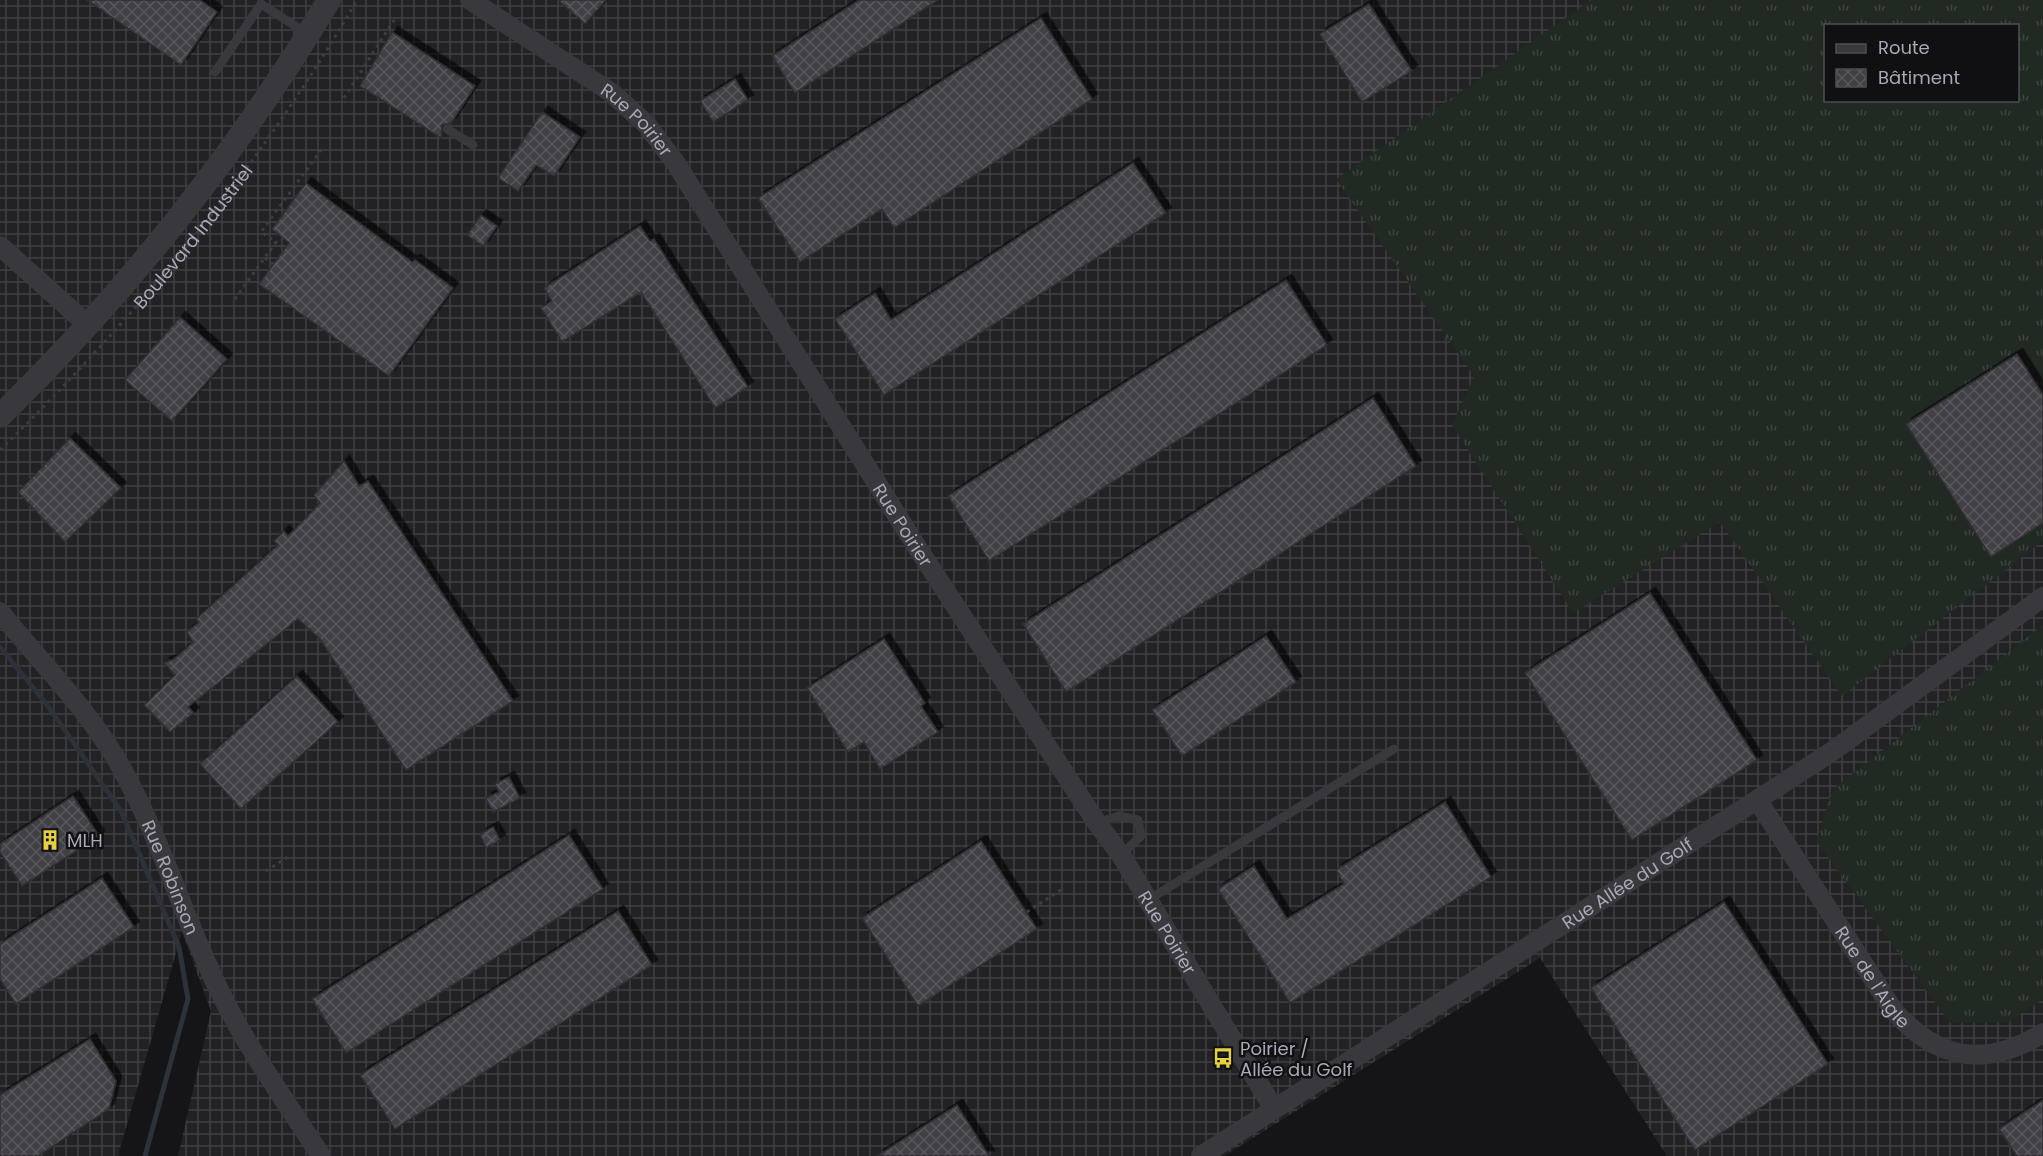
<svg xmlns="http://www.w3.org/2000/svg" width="2043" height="1156" viewBox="0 0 2043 1156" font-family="Poppins,sans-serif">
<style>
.industrial{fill:url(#industrial-grid);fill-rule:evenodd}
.grass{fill:url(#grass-tufts);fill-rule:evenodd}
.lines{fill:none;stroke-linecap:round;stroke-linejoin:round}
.stream{stroke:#2c313a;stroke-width:5}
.building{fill:url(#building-cross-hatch);stroke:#302f33;stroke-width:1.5;filter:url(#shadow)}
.path{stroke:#3c3d42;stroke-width:3;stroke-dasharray:3 4.5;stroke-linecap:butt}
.service{stroke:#38383d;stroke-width:9}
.minor{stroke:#38383d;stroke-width:20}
.tertiary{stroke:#38383d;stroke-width:24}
.labels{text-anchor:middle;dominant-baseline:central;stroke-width:5;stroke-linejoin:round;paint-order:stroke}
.street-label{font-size:18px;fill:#a8a9b6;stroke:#101012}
.poi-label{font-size:18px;fill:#a8a9b6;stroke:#101012;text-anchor:start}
</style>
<defs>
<pattern id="industrial-grid" width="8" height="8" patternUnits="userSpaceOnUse" patternTransform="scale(1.5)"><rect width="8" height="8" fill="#222124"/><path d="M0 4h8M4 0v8" fill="none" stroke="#3f3e42"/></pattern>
<pattern id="grass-tufts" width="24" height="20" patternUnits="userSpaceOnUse" patternTransform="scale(1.5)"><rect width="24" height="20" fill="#212923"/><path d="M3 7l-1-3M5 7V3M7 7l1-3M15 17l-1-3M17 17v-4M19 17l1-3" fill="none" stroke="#3e4541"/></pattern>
<pattern id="building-cross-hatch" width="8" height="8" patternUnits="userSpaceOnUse" patternTransform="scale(1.5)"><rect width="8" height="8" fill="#403f44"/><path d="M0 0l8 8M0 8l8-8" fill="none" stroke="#59585d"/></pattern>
<filter id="shadow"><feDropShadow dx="5.5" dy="-5.5" stdDeviation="0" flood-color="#0009"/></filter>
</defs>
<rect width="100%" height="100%" fill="#151517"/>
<!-- industrial -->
<path class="industrial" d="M0 0H2043V1156H1667L1540 958 1224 1156H178L211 1011 182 932 119 1152 120 1156H0ZM1826 26H2018V100H1826Z"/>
<!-- grass -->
<g class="grass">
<path d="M1591 0H2043V541L1842 696 1720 522 1573 613 1452 425 1474 376 1336 179ZM1826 26H2018V100H1826Z"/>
<path d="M2043 625V999L2009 1022 1950 1023 1816 841 1833 789Z"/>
</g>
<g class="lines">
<!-- stream -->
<path class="stream" d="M0 647 48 706 121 811 179 947 188 999 145 1156"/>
</g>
<!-- building -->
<g class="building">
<path d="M87 0H200L217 12 181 65Z"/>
<path d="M558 0H606L585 24Z"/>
<path d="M859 0H938L795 93 772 56Z"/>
<path d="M1369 4 1412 71 1362 102 1320 34Z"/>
<path d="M1041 18 1092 99 894 228 882 209 800 262 758 198Z"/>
<path d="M392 32 475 86 451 123 442 125 441 138 360 86Z"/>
<path d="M735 79 748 100 713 122 700 101Z"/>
<path d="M542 112 580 137 554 176 536 165 518 191 498 178Z"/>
<path d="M1133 163 1166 213 884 395 835 319 875 293 891 320Z"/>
<path d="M306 183 412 262 415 260 453 288 389 376 259 284 289 243 272 229Z"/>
<path d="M481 215 497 226 483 246 467 235Z"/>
<path d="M640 226 650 241 654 239 748 387 715 408 641 292 562 342 541 308 552 301 544 288Z"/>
<path d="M1286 280 1327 345 989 561 948 496Z"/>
<path d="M180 317 227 359 172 421 125 380Z"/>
<path d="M2017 354 2043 395V523L1991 557 1906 424Z"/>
<path d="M1373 398 1416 466 1066 692 1023 624Z"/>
<path d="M70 438 121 488 65 542 18 492Z"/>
<path d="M344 461 359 486 368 481 513 701 406 770 320 639 298 619 188 707 194 713 170 732 144 705 175 675 164 663 174 659 193 642 187 632 199 622 196 619 278 545 274 541 284 531 288 536 320 503 314 495Z"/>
<path d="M1650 593 1757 760 1632 840 1525 673Z"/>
<path d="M1266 636 1296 682 1182 756 1152 710Z"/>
<path d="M884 639 925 703 921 706 938 732 880 769 864 742 848 752 807 688Z"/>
<path d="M297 676 338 722 241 809 200 764Z"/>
<path d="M509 777 520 798 493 812 486 798 499 792 495 784Z"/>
<path d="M73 796 99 836 22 886 0 852V844Z"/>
<path d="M1445 802 1491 877 1290 1003 1218 889 1254 866 1287 919 1344 884 1336 870Z"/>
<path d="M493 827 500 840 486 848 480 834Z"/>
<path d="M569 835 603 889 346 1053 312 999Z"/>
<path d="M981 841 1037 929 918 1006 862 918Z"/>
<path d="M102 878 134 927 16 1004 0 979V944Z"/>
<path d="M1724 902 1828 1064 1695 1150 1591 988Z"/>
<path d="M618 911 652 965 395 1129 360 1075Z"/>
<path d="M90 1039 116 1081 109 1109 38 1156H0V1095Z"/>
<path d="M2043 1100V1156H2017L1999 1129Z"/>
<path d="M957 1105 989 1156H877Z"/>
</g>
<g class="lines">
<!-- path -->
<g class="path">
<path d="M344 98 396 17"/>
<path d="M265 258 273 264"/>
<path d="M235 299 276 242 261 232 324 146"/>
<path id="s1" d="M0 450C137 317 261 165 357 0"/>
<path d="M266 871 291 855"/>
<path d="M1027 912 1062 889"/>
</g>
<!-- service -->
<g class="service">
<path d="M215 72 261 4 308 34"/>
<path d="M447 129 473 145"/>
<path d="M1097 823 1119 816 1138 820 1141 836 1121 855"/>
<path d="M1148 900 1394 749"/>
</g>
<!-- minor -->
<g class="minor">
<path id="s2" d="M470 0 612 93 646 124 675 162 915 544 1097 823 1121 855 1274 1109"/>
<path d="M0 246 88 325"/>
<path id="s3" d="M0 612C41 663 91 712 122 769 162 841 184 920 221 994 249 1051 287 1103 321 1156"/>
<path id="s4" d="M1758 801 1894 1011C1938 1061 1986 1068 2043 1033"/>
<path id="s5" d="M1201 1156 1830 753 2043 597"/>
</g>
<!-- tertiary -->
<path class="tertiary" d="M0 416C126 293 238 152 329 0"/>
</g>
<!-- icons -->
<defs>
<g id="building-bare" transform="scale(1.62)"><path d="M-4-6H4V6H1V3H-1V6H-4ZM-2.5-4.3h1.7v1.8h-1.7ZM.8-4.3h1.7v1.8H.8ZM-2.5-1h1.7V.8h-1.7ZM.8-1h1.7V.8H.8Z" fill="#e6d03e" stroke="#101012" stroke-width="2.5" paint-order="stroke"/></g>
<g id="bus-bare" transform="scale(1.62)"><path d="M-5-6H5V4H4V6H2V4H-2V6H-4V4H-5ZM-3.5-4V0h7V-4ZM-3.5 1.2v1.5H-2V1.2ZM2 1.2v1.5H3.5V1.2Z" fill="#e6d03e" stroke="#101012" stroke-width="2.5" paint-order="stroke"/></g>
</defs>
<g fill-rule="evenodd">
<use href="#building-bare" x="50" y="840"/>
<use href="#bus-bare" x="1223" y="1058"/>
</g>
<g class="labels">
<!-- street labels -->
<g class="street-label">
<text stroke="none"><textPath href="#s2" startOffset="206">Rue Poirier</textPath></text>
<text stroke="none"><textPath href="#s1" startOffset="288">Boulevard Industriel</textPath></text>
<text stroke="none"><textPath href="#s2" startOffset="692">Rue Poirier</textPath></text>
<text stroke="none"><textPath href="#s3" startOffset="318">Rue Robinson</textPath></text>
<text stroke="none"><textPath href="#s5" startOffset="506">Rue Allée du Golf</textPath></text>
<text stroke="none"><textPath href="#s2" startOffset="1178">Rue Poirier</textPath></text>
<text stroke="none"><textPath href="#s4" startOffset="210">Rue de l'Aigle</textPath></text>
</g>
<!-- poi labels -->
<g class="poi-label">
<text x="67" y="840">MLH</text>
<text x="1240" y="1048">Poirier /<tspan x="1240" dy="21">Allée du Golf</tspan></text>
</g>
</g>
<!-- legend -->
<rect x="1824" y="24" width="195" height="78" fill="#101012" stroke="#4d4d54" stroke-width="1.5"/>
<rect x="1836" y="44" width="30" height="9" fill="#38383d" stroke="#4d4d54" stroke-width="1.5"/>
<text x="1878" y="54" font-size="18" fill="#a8a9b6">Route</text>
<rect x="1836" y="69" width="30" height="18" fill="url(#building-cross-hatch)" stroke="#4d4d54" stroke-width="1.5"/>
<text x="1878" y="84" font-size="18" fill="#a8a9b6">Bâtiment</text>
</svg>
